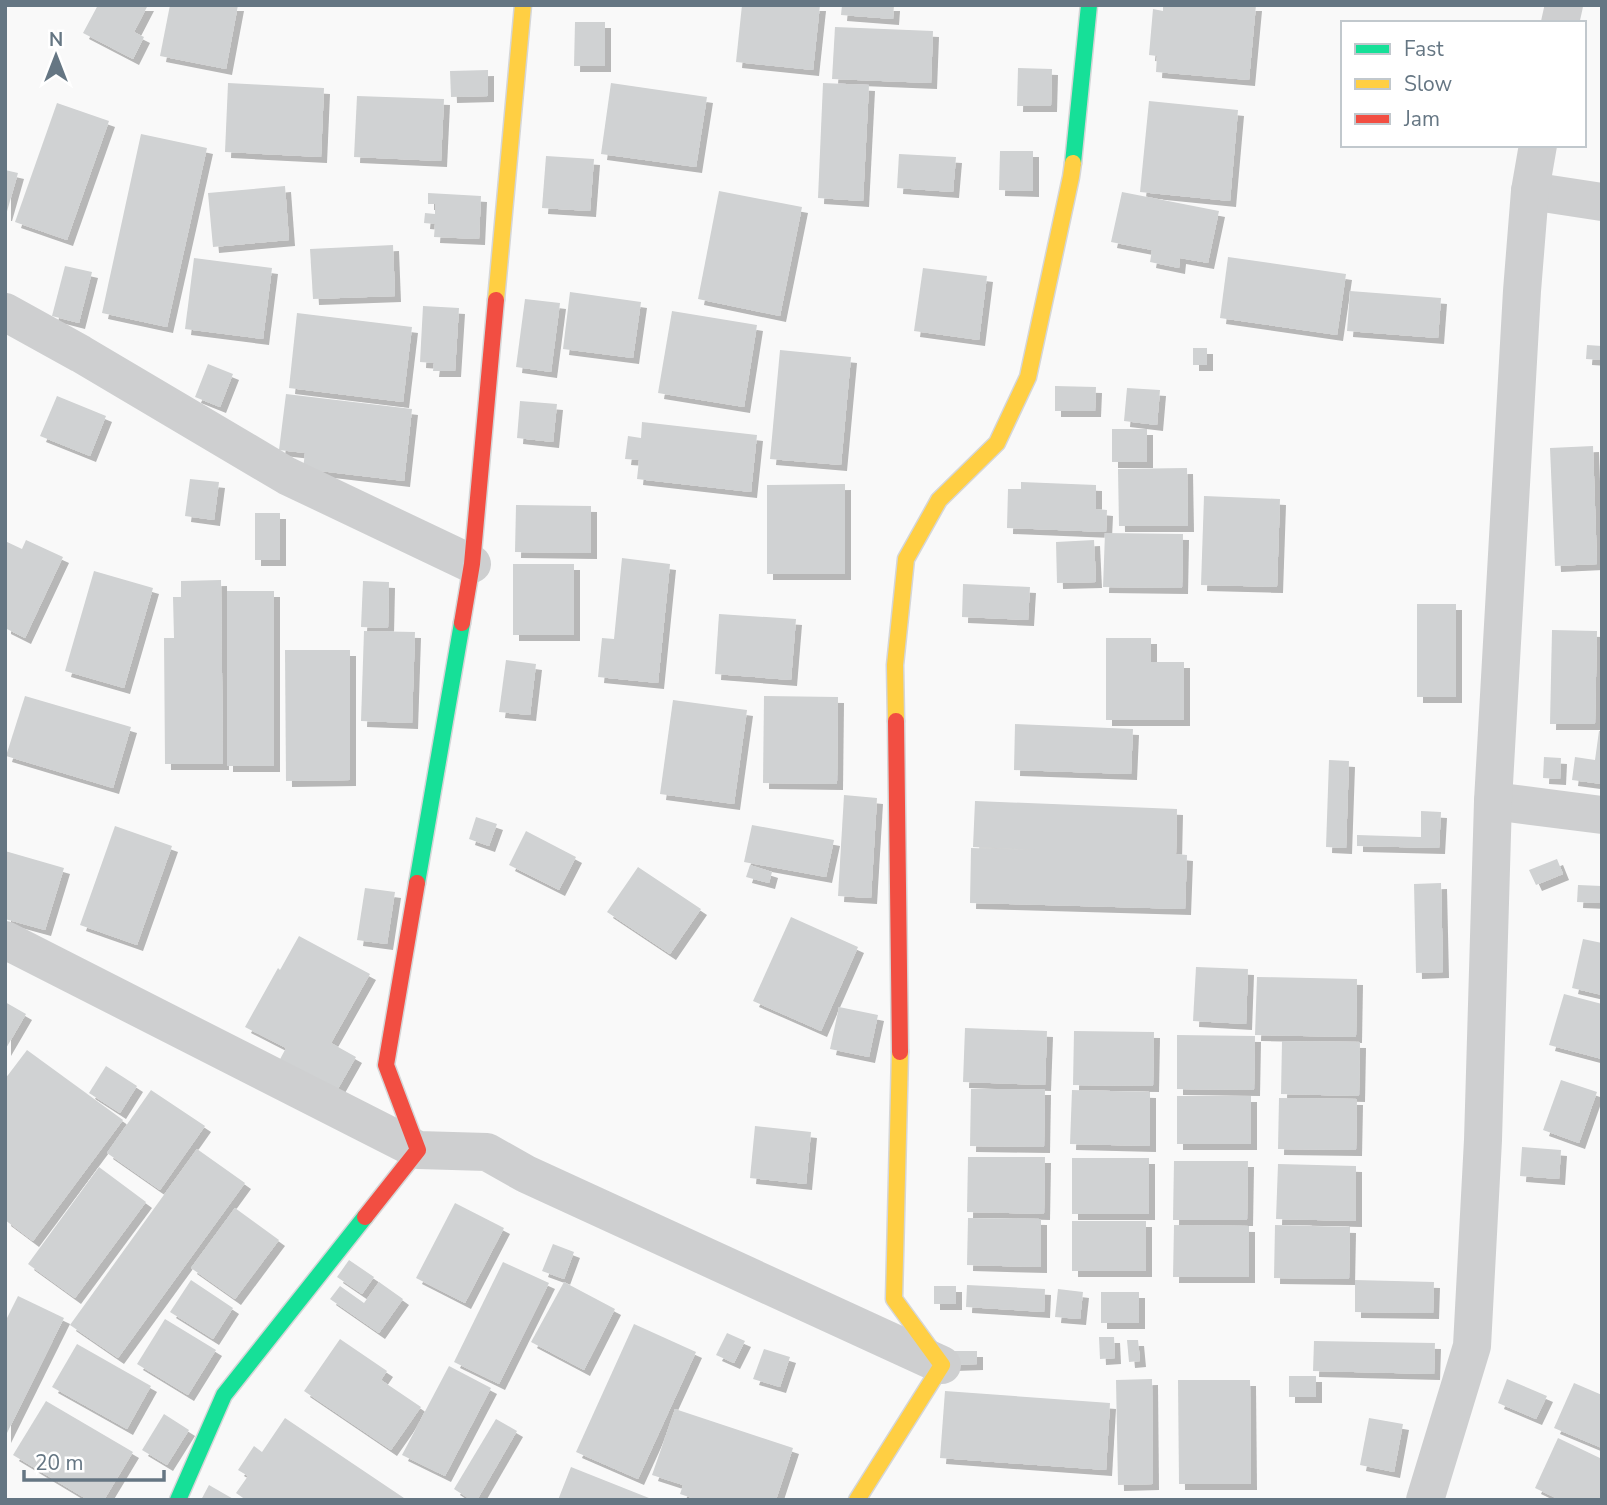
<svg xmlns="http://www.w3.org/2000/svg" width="1607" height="1505" viewBox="0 0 1607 1505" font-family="'Nunito Sans',sans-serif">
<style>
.building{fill:#d0d2d3;filter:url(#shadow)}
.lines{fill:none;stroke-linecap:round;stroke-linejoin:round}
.fast-casing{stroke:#d5d6d7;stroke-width:19}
.slow-casing{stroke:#d5d6d7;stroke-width:19}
.jam-casing{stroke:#d5d6d7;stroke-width:19}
.street{stroke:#cecfd0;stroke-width:38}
.fast{stroke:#16e098;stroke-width:16}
.slow{stroke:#ffcf43;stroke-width:16}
.jam{stroke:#f24e42;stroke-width:16}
</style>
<defs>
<filter id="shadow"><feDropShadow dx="6" dy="6" stdDeviation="0" flood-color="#0004"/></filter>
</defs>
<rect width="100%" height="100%" fill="#f9f9f9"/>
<!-- building -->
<g class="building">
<path d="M98 5H148L134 32 144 37 133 59 83 33Z"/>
<path d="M170 5H238L226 69 160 56Z"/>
<path d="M742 5H820L813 70 736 62Z"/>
<path d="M842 5H894L893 19 841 15Z"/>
<path d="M1163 5H1256L1249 80 1156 72 1157 56 1149 55 1153 9 1163 11Z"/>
<path d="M575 22H605V66H574Z"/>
<path d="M835 27 933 31 931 83 832 79Z"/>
<path d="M1018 68 1052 69 1051 106H1017Z"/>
<path d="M488 70V96L451 97 450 71Z"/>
<path d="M228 83 324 88 321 157 225 152Z"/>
<path d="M611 83 707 97 696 167 601 154Z"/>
<path d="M823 83 869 85 863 201 818 198Z"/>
<path d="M357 96 444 99 441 161 354 157Z"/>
<path d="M1149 101 1238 110 1230 201 1140 192Z"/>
<path d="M57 103 109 121 67 240 15 222Z"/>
<path d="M141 134 207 148 167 327 102 313Z"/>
<path d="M1000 151H1033V191L999 190Z"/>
<path d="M899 154 956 157 953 192 897 188Z"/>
<path d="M546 156 594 159 590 211 542 208Z"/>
<path d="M5 170 18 173 6 215H5Z"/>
<path d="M285 186 289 240 213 247 208 193Z"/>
<path d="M719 191 802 207 780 316 698 299Z"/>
<path d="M1122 192 1219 211 1208 263 1180 258 1179 268 1150 262 1152 250 1111 242Z"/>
<path d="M428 193 481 196 479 239 434 237 435 224 424 223 425 213 435 214V204H428Z"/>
<path d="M393 245 395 296 313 299 310 249Z"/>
<path d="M1228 257 1346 274 1337 335 1220 318Z"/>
<path d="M194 258 272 268 263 339 185 329Z"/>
<path d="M65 266 92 272 79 323 52 316Z"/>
<path d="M923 268 987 276 979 340 914 331Z"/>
<path d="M1350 291 1441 298 1438 338 1347 331Z"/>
<path d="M570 292 641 302 633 358 563 349Z"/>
<path d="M525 299 560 303 551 372 516 367Z"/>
<path d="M423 306 459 308 455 371H433L434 363 420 362Z"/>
<path d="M672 311 757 325 744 407 658 393Z"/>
<path d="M297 313 412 327 403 402 289 388Z"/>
<path d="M1587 345 1602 346V360L1586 359Z"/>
<rect x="1193" y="348" width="14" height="17"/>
<path d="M780 350 851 357 841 465 770 459Z"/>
<path d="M208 364 233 374 220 407 195 397Z"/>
<path d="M1055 386 1096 387 1095 411H1055Z"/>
<path d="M1127 388 1160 390 1157 425 1124 421Z"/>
<path d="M286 394 412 409 404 481 303 469 305 453 279 450Z"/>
<path d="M57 396 106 416 90 456 40 436Z"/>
<path d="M520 401 557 404 553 442 517 438Z"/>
<path d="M642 422 757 435 751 492 637 479 639 460 625 459 628 436 641 438Z"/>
<rect x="1112" y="429" width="35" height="33"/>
<path d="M1593 446 1597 564 1555 566 1550 448Z"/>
<path d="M1187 468 1188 526H1119L1118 469Z"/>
<path d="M190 479 219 482 214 520 185 516Z"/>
<path d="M1021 482 1096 485V509L1107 510 1106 532 1007 528 1008 489H1021Z"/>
<path d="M845 484V574H767V485Z"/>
<path d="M1204 496 1280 499 1277 587 1201 585Z"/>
<path d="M516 505 591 506V553L515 552Z"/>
<rect x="255" y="513" width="25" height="47"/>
<path d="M1105 533 1183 534 1182 588 1103 587Z"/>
<path d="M26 540 63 557 25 638 5 628V541L22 549Z"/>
<path d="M1094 540 1096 582 1057 583 1056 542Z"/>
<path d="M622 558 670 564 658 683 598 677 602 638 614 639Z"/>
<rect x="513" y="564" width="61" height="71"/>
<path d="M94 571 153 588 124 688 65 671Z"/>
<path d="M221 580 223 764H165L164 638H174L173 597H181V581Z"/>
<path d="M363 581 389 582 388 628 361 627Z"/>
<path d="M963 584 1030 587 1028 620 962 617Z"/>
<rect x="227" y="591" width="47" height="175"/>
<rect x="1417" y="604" width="39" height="93"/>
<path d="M719 614 796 619 791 680 715 674Z"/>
<path d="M1552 630 1597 631 1595 724H1550Z"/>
<path d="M364 631 415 632 412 723 361 721Z"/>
<path d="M1106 638H1151V662H1184V720H1106Z"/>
<path d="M285 650H350V780L286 781Z"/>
<path d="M506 660 536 664 530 715 499 712Z"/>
<path d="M25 696 131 727 113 788 6 756Z"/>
<path d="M764 696 838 697 837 784 763 783Z"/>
<path d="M673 700 747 710 734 804 660 794Z"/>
<path d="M1015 724 1133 729 1131 774 1014 770Z"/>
<path d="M1599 731H1602V784L1572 780 1575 757 1595 760Z"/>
<path d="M1544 757 1561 758 1560 779 1543 778Z"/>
<path d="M1329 760 1349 761 1346 848 1326 847Z"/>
<path d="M844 795 877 798 871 898 838 896Z"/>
<path d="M975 801 1177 809 1176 854 1187 855 1185 909 970 903 971 848 1037 850 973 847Z"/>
<path d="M1421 811 1441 812 1439 848 1357 846V835L1421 837Z"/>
<path d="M476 817 497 824 489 846 469 839Z"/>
<path d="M752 825 834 840 826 877 744 862Z"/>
<path d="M115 826 172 846 137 945 80 925Z"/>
<path d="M526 831 576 857 559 890 509 865Z"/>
<path d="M5 851 64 868 45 930 5 919Z"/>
<path d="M1557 859 1563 874 1536 885 1529 870Z"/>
<path d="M750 865 772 872 769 883 746 877Z"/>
<path d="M638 867 701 909 670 954 607 912Z"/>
<path d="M1441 883 1443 972 1416 973 1414 884Z"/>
<path d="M1578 885 1602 886 1601 903 1577 902Z"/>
<path d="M365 888 395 892 387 944 357 940Z"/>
<path d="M791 917 858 947 821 1031 753 1001Z"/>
<path d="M299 936 370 974 331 1043 356 1057 335 1094 278 1063 286 1048 245 1027 278 968 280 970Z"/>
<path d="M1583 939 1602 943V995L1572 988Z"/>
<path d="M1196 967 1248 969 1246 1024 1193 1021Z"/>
<path d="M1257 977 1357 979 1356 1037 1255 1035Z"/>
<path d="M1564 994 1602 1004V1059L1549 1045Z"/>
<path d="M5 1002 26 1014 5 1050Z"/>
<path d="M839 1007 878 1015 869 1057 830 1049Z"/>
<path d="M965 1028 1047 1031 1045 1085 963 1082Z"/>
<path d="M1074 1031 1154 1032 1153 1086 1073 1085Z"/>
<path d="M1177 1035 1255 1036 1254 1090 1177 1089Z"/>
<path d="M1282 1041 1360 1042 1359 1096 1281 1094Z"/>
<path d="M27 1050 123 1120 33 1241 5 1220V1079Z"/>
<path d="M106 1066 137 1086 120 1113 89 1093Z"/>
<path d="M1561 1080 1597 1092 1579 1143 1543 1130Z"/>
<path d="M971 1089H1045L1044 1147 970 1146Z"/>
<path d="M151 1090 205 1126 160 1190 107 1153Z"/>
<path d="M1072 1090 1150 1092V1146L1070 1144Z"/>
<rect x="1177" y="1096" width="74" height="48"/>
<path d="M1279 1098 1357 1099 1356 1150 1278 1149Z"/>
<path d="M755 1126 811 1132 806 1184 750 1178Z"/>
<path d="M1522 1147 1561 1150 1559 1179 1520 1176Z"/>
<path d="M197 1149 245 1183 118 1358 70 1325Z"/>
<path d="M968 1157H1045L1044 1214 967 1212Z"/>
<rect x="1072" y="1158" width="77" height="56"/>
<path d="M1174 1161H1248L1247 1220H1173Z"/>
<path d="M1278 1164 1356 1166V1221L1276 1219Z"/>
<path d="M99 1167 146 1202 75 1298 28 1264Z"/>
<path d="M455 1203 504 1228 465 1303 416 1278Z"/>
<path d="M235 1208 279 1240 235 1299 191 1268Z"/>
<path d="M968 1218 1041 1219V1267L967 1265Z"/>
<rect x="1072" y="1221" width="74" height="50"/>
<path d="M1174 1225 1249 1226V1277H1173Z"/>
<path d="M1275 1225 1350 1227 1349 1279 1274 1278Z"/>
<path d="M553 1244 574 1252 564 1279 542 1271Z"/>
<path d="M349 1260 374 1277 362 1294 337 1277Z"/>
<path d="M503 1262 549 1283 499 1384 454 1362Z"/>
<path d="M191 1280 233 1308 213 1339 170 1312Z"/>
<path d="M1355 1280 1434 1282 1433 1313 1355 1312Z"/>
<path d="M379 1282 403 1299 379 1333 330 1299 340 1286 364 1303Z"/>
<path d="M564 1282 615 1309 584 1370 531 1342Z"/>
<path d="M967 1285 1045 1289 1044 1312 966 1307Z"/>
<rect x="934" y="1286" width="22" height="18"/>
<path d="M1058 1289 1083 1292 1080 1319 1055 1317Z"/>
<rect x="1101" y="1292" width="38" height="31"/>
<path d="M18 1296 64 1318 5 1437V1322Z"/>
<path d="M165 1319 216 1350 188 1395 137 1364Z"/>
<path d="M634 1324 696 1352 638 1479 576 1452Z"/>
<path d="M727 1333 745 1341 734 1363 716 1355Z"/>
<path d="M1099 1337H1114L1115 1358 1100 1359Z"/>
<path d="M340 1339 387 1371 381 1380 421 1407 391 1450 304 1391Z"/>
<path d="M1127 1340H1138L1140 1361 1129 1362Z"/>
<path d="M1314 1341 1435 1343 1434 1374 1313 1371Z"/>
<path d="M77 1344 151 1386 127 1429 52 1387Z"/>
<path d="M764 1349 790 1357 780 1387 753 1379Z"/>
<path d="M950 1351H977V1364L950 1365Z"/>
<path d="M449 1366 491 1388 445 1476 402 1455Z"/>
<rect x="1289" y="1376" width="27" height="21"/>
<path d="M1152 1379 1153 1484 1118 1485 1116 1380Z"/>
<path d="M1507 1379 1547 1396 1536 1419 1498 1403Z"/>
<path d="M1178 1380H1250L1251 1484H1179Z"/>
<path d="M1574 1383 1602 1395V1448L1554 1428Z"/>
<path d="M945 1391 1110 1403 1106 1470 940 1458Z"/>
<path d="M46 1401 133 1452 104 1500H88L13 1455Z"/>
<path d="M675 1409 793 1448 776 1500H698L680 1494 683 1485 652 1475Z"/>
<path d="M164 1414 189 1430 167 1465 142 1450Z"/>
<path d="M285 1418 404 1498 403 1500H246L236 1493 248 1476 238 1470 254 1446 262 1452Z"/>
<path d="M1369 1418 1403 1424 1394 1472 1360 1465Z"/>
<path d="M496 1419 517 1431 477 1500H471L454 1489Z"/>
<path d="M1558 1438 1602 1459V1500H1560L1535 1488Z"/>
<path d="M571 1467 654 1500H558Z"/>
<path d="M209 1485 235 1500H201Z"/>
</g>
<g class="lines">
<!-- fast casing -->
<g class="fast-casing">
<g id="fast">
<path d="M1073 163 1089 5"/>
<path d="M417 883 462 623"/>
<path d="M178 1500 224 1395 365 1217"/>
</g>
</g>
<!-- slow casing -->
<g class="slow-casing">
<g id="slow">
<path d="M496 300 523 5"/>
<path d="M896 721 895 665 906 559 939 500 997 443 1028 377 1071 177 1073 163"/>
<path d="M857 1500 942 1365 894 1299 900 1052"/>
</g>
</g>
<!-- jam casing -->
<g class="jam-casing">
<g id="jam">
<path d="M462 623 472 564 496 300"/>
<path d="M896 721 900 1052"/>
<path d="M365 1217 418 1150 386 1065 417 883"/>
</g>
</g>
<!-- street -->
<g class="street">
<path d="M1560 23 1564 5"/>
<path d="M1530 191 1602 202"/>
<path d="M5 312 81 354 287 476 472 564"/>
<path d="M1493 801 1602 815"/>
<path d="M5 940 418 1150 487 1152 526 1174 942 1365"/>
<path d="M1425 1500 1472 1346 1483 1140 1493 801 1522 291 1530 191 1538 145"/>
</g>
<!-- fast -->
<use href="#fast" class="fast"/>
<!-- slow -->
<use href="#slow" class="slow"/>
<!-- jam -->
<use href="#jam" class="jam"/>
</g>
<!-- border -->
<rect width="1607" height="1505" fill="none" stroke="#657683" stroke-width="14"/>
<!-- legend -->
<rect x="1341" y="21" width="245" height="126" fill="#ffffff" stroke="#c1c8cd" stroke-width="2"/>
<rect x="1355" y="44" width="35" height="10" fill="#16e098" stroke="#c1c8cd" stroke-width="2"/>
<text x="1404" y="56" font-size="21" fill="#657683">Fast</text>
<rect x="1355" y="79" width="35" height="10" fill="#ffcf43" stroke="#c1c8cd" stroke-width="2"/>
<text x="1404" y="91" font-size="21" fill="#657683">Slow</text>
<rect x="1355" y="114" width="35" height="10" fill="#f24e42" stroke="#c1c8cd" stroke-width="2"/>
<text x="1404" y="126" font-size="21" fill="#657683">Jam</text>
<!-- north arrow -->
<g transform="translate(56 56)" stroke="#ffffff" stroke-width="5" paint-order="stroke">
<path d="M0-5L12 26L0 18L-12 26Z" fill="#657683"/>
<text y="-10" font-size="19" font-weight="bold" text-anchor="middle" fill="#657683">N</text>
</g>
<!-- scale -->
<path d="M24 1470v10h140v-10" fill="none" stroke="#657683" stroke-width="3.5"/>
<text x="35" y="1470" font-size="21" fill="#657683" stroke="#ffffff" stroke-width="5" paint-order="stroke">20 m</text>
</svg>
